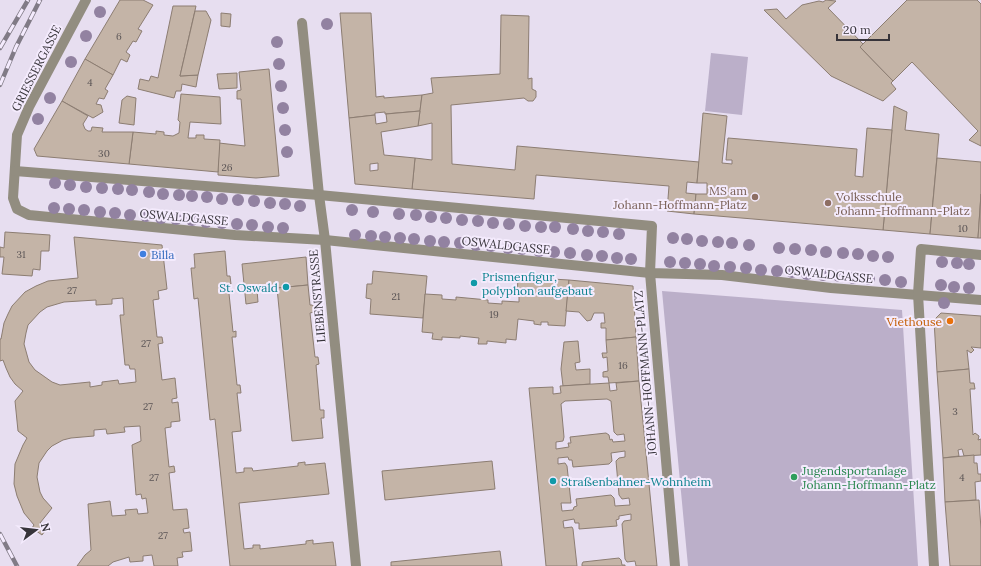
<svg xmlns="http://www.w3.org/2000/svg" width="981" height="566" viewBox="0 0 981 566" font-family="Lora,serif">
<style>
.green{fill:#bbafc9}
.building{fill:#c4b4a7;stroke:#8c7d72;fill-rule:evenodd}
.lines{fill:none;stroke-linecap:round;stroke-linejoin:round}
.minor{stroke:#928d80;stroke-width:10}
.rail-casing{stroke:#817b86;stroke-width:4.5}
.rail{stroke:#f4ebfd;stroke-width:3;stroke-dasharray:9;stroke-linecap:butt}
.tree{fill:#9282a1}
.education-dot{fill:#8d6e63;stroke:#f4ebfd;stroke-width:1.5}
.shop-dot{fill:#3f7fe0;stroke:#f4ebfd;stroke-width:1.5}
.culture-dot{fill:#0f9aa8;stroke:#f4ebfd;stroke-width:1.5}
.food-dot{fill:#e8710a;stroke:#f4ebfd;stroke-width:1.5}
.leisure-dot{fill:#2e9e5b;stroke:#f4ebfd;stroke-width:1.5}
.labels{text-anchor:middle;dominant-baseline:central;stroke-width:4;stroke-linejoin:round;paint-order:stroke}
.number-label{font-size:10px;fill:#5a5455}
.street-label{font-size:12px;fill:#37343a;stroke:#f4ebfd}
.education-label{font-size:12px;fill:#785e54;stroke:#f4ebfd;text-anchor:end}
.shop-label{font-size:12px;fill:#366cbe;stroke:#f4ebfd;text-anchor:start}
.culture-label{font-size:12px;fill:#0d838f;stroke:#f4ebfd;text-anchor:start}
.food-label{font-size:12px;fill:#c56008;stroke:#f4ebfd;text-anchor:end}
.leisure-label{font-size:12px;fill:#27864d;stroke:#f4ebfd;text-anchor:start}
</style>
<rect width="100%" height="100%" fill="#e7def0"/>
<!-- green -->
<g class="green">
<path d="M711 53 748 57 742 115 705 111Z"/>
<path d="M662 291 902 310 918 566H688Z"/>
</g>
<!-- building -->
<g class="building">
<path d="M120 0H143L153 5 138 29 142 31 136 42 133 41 126 52 130 55 127 62 121 59 113 75 85 59Z"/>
<path d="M826 0 836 1 828 8 863 44 860 47 893 81 891 83 896 89 883 101 831 76 764 10 777 9 786 19 802 5 819 1 823 2Z"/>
<path d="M907 0H977L981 4V146L969 140 978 131 912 62 893 81 860 47Z"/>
<path d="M173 6H196L180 76 198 75 196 87 182 84 181 91H176L174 98 138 89 140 79 149 81 151 76 158 78Z"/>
<path d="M195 11H206L211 20 198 75 180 76Z"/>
<path d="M221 13 231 14 230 27 221 26Z"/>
<path d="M340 13H371L376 97 384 96V98L422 95 420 111 385 114V112L375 113V115L349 118Z"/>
<path d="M501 15 529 16 528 79 532 78V89L536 91V97L533 101H528L524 98 451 105 452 164 515 170 517 146 699 162 697 183 687 182 686 193 696 194 694 214 667 211 669 186 536 175 534 199 412 189 415 158 432 160V123L418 126 422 95 433 93 431 78 500 74Z"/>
<path d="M85 59 113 75 105 89 108 91 104 99 99 98 96 104 101 105 103 112 93 118 62 101Z"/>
<path d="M269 69 279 176 256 178 218 175 219 143 245 146 241 99H237V91L241 90 239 72Z"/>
<path d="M237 73V88L219 89 217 74Z"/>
<path d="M181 94 220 97 221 124 190 122 188 138H196V135H204V139L220 140 218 172 129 164 133 132 156 134V131L164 132V135L173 136 179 133 180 122 178 120Z"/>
<path d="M127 96 136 98 134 125 119 123 122 100Z"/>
<path d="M62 101 88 116 83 124 85 129 88 131H91L92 127 103 128 102 132H133L129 164 37 156 34 149Z"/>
<path d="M894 106 907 112 905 130 939 134 930 234 883 230Z"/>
<path d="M420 111 418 126 381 132 384 155 415 158 412 189 355 184 349 118 375 115 376 124 387 122 386 114ZM378 163V170L370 171V164Z"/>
<path d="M703 113 727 116 722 163 732 164V160H726L728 138 857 149 855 176 863 177 867 128 892 130 883 230 694 214 696 194H707V183H697Z"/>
<path d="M937 158 981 162V194L978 238 930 234Z"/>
<path d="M981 194V238H978Z"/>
<path d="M5 232 50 235 49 251H41L40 270 33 269 32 276 2 274 4 257H0V247L4 248Z"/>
<path d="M74 237 162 245 167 289 158 291 159 299 153 300 157 337H162L163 343 158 344 162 380 175 378 177 398 172 399V403L178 402 180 421 171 422V427L165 428 169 467 174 466 175 472 169 473 173 510 187 509 189 528 183 529 184 533 190 532 192 551 182 552 183 557 177 558 178 566H154L152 555 143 556V561L130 562 129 557 113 562 108 566H77L85 555 91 550 88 504 110 501 112 516 126 515 125 510 137 509 138 514 148 513 146 498 142 499 141 494 136 495 132 445 141 441 140 426 124 427 125 432 107 434 106 429 94 430V436L71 438 63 440 52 446 47 451 39 463 37 477 40 492 43 498 52 508 40 523 47 528 42 535 32 528 34 525 24 513 17 496 14 484 15 464 23 445 27 438 18 431 15 401 23 391 15 384 10 377 6 368 3 360 0 361V339H1L4 323 8 314 12 306 25 292 36 286 48 281 78 278ZM123 298 124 315H120L125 365H129L130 369H135L136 382 119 384 118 380 102 382V385L90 387V382L60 385 52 382 35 370 29 362 24 344 26 333 28 325 40 312 47 307 64 302 96 300V305L112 304V299Z"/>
<path d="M225 251 227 276H230L231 284H228L233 332 236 331V337H232L237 385H240L241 393H237L241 431 232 432 236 473 244 472V468H252L253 471 298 466V463L305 462V465L325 463 329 494 239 503 244 549 253 548V545H260V549L306 544V541L313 540V544L333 542 336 566H230L215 419 210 420 198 298 194 299 191 268H195L194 254Z"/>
<path d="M306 257 308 285 257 290 258 302 246 304 242 264Z"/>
<path d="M373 271 427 276 423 318 370 314 371 299 366 298 367 284H372Z"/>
<path d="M518 278 551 281 552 279 569 280 565 326 548 325V322H541V325L534 324V321L518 319 516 340 506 339V343L487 341V344H478L479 338 460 336V338L442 337V340L432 339 433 333 422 332 425 294 442 295V299L456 300V297L488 300V303L502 304V301L519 302V296H517Z"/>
<path d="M569 280 633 286 636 337 606 340V328H601V323H605L604 313H594L591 320 587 321 579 312 566 311Z"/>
<path d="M308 285 310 305H313L314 312 310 313 315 357H318L319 364 316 365 320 410H324V418H321L323 438 292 441 277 288Z"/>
<path d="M941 313 981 316V348L971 347 974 350 971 353 967 350 969 369 937 372 934 320Z"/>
<path d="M636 337 639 381 609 383 608 377H603V372L608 371 607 357 603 358 602 353H607L606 340Z"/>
<path d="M578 341 580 362 575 363 576 370 590 369V384L563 386 561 369 564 342Z"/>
<path d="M969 369 970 383H974L975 389H970L973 435 975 433 979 436 978 440 981 439V455L964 456 962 449 958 450 959 456 943 458 937 372Z"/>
<path d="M639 381 657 566H636L635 561 627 562 625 559 622 524 624 521 631 520V514L619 516V519L616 520 617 526 579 529V523H575L574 519 563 521 564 528 572 527 573 529 577 566H546L529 388 553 387V394L561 393 560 386 609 383 610 391 617 390 616 383ZM607 399 611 401 614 432 617 435 624 434 625 441 613 442 612 439 610 440 609 435 606 433 570 437 571 443H568L569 447 556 449V442L563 441 564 437 561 404 565 401ZM625 451V457L619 458 616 461 619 495 622 499 629 498 630 505 615 506 614 498 611 495 576 499 577 506 574 507 573 510 562 511 561 503H571L567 466 565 463 558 464V458L568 457 569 460H572L573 467 609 464 612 461 611 453Z"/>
<path d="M974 455V463H977L978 474H981V481L975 482 976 500 945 502 943 458Z"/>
<path d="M492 461 495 489 385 500 382 471Z"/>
<path d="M979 500 981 529V566H950L945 502Z"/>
<path d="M500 551 502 566H391V562Z"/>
<path d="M619 558 621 560 622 565H625V566H582V564L583 562Z"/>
</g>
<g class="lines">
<!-- minor -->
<g class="minor">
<path d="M86 0 29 107 17 135 13 198 17 209 29 215 235 235 325 240 650 273 722 275 831 288 981 300"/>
<path d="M302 23 319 195 325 240 356 566"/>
<path d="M15 171 319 195 652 226 650 273 675 566"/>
<path d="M934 566 918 294 921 249 981 255"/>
</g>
<!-- rail casing -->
<g class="rail-casing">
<g id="rail">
<path d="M0 48 28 0"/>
<path d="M0 85 16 47 40 0"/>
<path d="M0 534 17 566"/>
</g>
</g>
<!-- rail -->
<use href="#rail" class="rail"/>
</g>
<!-- trees -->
<g class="tree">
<circle cx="100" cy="12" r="6"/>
<circle cx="327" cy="24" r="6"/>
<circle cx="86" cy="36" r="6"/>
<circle cx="277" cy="42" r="6"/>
<circle cx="71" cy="62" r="6"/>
<circle cx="279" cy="64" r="6"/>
<circle cx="281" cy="86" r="6"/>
<circle cx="50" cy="98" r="6"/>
<circle cx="283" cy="108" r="6"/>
<circle cx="38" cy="119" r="6"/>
<circle cx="285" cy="130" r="6"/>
<circle cx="287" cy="152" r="6"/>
<circle cx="55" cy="183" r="6"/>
<circle cx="70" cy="185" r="6"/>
<circle cx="86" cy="187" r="6"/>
<circle cx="102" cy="188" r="6"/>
<circle cx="118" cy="189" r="6"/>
<circle cx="132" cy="190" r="6"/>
<circle cx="149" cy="192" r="6"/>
<circle cx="163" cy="194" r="6"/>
<circle cx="179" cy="195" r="6"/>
<circle cx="192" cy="196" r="6"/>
<circle cx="207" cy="197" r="6"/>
<circle cx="222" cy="199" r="6"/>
<circle cx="238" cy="200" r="6"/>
<circle cx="254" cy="201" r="6"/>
<circle cx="270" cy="203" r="6"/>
<circle cx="285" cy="204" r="6"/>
<circle cx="300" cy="206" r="6"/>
<circle cx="54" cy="208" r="6"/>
<circle cx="69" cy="209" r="6"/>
<circle cx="84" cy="210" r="6"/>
<circle cx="352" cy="210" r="6"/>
<circle cx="100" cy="212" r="6"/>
<circle cx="373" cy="212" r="6"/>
<circle cx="115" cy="213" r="6"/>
<circle cx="399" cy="214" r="6"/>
<circle cx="130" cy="215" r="6"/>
<circle cx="416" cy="215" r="6"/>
<circle cx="146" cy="216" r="6"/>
<circle cx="431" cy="217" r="6"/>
<circle cx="161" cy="218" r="6"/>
<circle cx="446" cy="218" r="6"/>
<circle cx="176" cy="219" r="6"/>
<circle cx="192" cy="220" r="6"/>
<circle cx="462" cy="220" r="6"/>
<circle cx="478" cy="221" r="6"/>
<circle cx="206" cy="222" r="6"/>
<circle cx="222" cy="223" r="6"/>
<circle cx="493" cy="223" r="6"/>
<circle cx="237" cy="224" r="6"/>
<circle cx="509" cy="224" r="6"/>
<circle cx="252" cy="225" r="6"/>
<circle cx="525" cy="226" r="6"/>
<circle cx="268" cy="227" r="6"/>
<circle cx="541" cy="227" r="6"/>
<circle cx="555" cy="227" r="6"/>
<circle cx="283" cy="228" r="6"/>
<circle cx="573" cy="229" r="6"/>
<circle cx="588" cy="231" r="6"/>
<circle cx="603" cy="232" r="6"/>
<circle cx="619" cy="234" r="6"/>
<circle cx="355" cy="235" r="6"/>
<circle cx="371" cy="236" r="6"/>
<circle cx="385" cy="237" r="6"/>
<circle cx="400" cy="238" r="6"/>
<circle cx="673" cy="238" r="6"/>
<circle cx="414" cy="239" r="6"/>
<circle cx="687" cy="239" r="6"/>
<circle cx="430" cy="241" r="6"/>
<circle cx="702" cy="241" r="6"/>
<circle cx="444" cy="242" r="6"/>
<circle cx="718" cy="242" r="6"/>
<circle cx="460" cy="243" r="6"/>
<circle cx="732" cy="243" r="6"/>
<circle cx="476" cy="245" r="6"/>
<circle cx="749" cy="245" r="6"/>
<circle cx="491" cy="246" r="6"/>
<circle cx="508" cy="248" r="6"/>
<circle cx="779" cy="248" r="6"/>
<circle cx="522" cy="249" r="6"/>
<circle cx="795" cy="249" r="6"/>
<circle cx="811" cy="250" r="6"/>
<circle cx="539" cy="251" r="6"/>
<circle cx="554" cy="252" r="6"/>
<circle cx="826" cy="252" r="6"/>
<circle cx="570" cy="253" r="6"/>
<circle cx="843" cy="253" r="6"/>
<circle cx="858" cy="254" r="6"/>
<circle cx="587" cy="255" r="6"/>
<circle cx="602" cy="256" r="6"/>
<circle cx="873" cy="256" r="6"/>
<circle cx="888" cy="257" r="6"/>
<circle cx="617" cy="258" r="6"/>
<circle cx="631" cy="259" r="6"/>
<circle cx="670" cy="262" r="6"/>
<circle cx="942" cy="262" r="6"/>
<circle cx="685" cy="263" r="6"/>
<circle cx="957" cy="263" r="6"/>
<circle cx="700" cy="264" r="6"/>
<circle cx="969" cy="264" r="6"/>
<circle cx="714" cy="266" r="6"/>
<circle cx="730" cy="267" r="6"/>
<circle cx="746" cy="268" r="6"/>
<circle cx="761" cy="270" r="6"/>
<circle cx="777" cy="271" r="6"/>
<circle cx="792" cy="272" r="6"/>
<circle cx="807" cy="274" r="6"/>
<circle cx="823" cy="275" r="6"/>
<circle cx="839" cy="276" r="6"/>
<circle cx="853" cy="278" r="6"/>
<circle cx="869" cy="279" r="6"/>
<circle cx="885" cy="280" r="6"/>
<circle cx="901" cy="282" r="6"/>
<circle cx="941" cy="285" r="6"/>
<circle cx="954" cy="287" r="6"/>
<circle cx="969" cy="288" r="6"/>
<circle cx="944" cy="303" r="6"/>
</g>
<!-- markers -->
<g class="education-dot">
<circle cx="755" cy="197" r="4"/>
<circle cx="828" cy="203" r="4"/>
</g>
<circle class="shop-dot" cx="143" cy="254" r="4"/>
<g class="culture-dot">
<circle cx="474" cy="283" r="4"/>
<circle cx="286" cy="287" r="4"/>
<circle cx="553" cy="481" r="4"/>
</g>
<circle class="food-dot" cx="950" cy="321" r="4"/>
<circle class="leisure-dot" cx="794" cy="477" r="4"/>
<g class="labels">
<!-- number labels -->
<g class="number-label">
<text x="119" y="36">6</text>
<text x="90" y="82">4</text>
<text x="104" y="153">30</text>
<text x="227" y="167">26</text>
<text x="963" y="228">10</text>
<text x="21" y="254">31</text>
<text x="72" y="290">27</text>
<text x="396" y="296">21</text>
<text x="494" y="314">19</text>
<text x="146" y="343">27</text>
<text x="623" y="365">16</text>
<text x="148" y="406">27</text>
<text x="955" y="411">3</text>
<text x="154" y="477">27</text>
<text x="962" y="477">4</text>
<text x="163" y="535">27</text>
</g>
<!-- street labels -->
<g class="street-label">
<text transform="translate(36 68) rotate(-63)">GRIESSERGASSE</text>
<text transform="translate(184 217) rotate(5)">OSWALDGASSE</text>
<text transform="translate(506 245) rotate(6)">OSWALDGASSE</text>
<text transform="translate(829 274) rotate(6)">OSWALDGASSE</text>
<text transform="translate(317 296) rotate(-95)">LIEBENSTRASSE</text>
<text transform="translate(645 373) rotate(-95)">JOHANN-HOFFMANN-PLATZ</text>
</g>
<!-- education labels -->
<g class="education-label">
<text x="747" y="190">MS am<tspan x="747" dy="14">Johann-Hoffmann-Platz</tspan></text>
<text x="836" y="196" text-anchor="start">Volksschule<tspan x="836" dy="14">Johann-Hoffmann-Platz</tspan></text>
</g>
<!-- shop labels -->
<g class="shop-label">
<text x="151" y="254">Billa</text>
</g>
<!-- culture labels -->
<g class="culture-label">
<text x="482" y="276">Prismenfigur,<tspan x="482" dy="14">polyphon aufgebaut</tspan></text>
<text x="278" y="287" text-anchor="end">St. Oswald</text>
<text x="561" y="481">Straßenbahner-Wohnheim</text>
</g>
<!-- food labels -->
<g class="food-label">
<text x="942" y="321">Viethouse</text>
</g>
<!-- leisure labels -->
<g class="leisure-label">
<text x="802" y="470">Jugendsportanlage<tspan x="802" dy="14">Johann-Hoffmann-Platz</tspan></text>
</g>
</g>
<!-- north arrow -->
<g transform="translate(36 530) rotate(75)" stroke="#f4ebfd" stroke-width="3" paint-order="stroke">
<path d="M0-3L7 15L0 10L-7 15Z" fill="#37343a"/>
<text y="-6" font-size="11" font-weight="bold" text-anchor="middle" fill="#37343a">N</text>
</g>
<!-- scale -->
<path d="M837 34v6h52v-6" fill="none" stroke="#37343a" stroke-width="2"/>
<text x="843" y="34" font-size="12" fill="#37343a" stroke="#f4ebfd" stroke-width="3" paint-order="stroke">20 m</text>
</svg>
